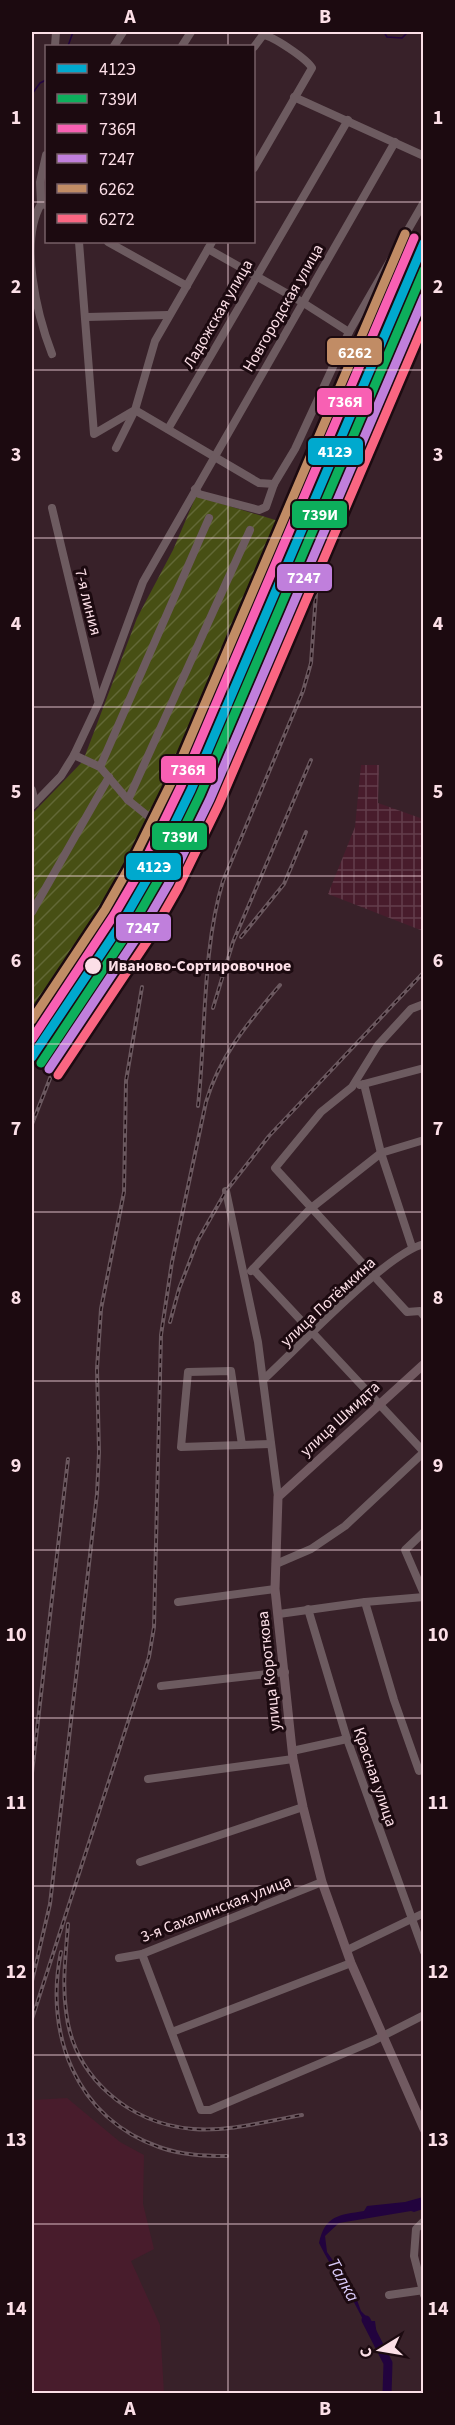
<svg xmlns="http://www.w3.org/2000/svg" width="455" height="2425" viewBox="0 0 455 2425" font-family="'Source Sans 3',sans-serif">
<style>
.built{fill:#481c2c}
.industrial{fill:url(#industrial-grid)}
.garden{fill:url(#garden-furrows)}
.water{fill:#22033e}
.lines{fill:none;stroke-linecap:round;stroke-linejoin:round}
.stream{stroke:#22033e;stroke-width:1.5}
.river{stroke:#22033e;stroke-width:9}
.minor{stroke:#6d5b60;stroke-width:8}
.major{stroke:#715a61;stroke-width:9}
.rail-casing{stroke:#6b585f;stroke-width:4}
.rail{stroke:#1c0a10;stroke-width:1.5;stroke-dasharray:4.5;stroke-linecap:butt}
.rail-1-casing{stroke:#1c0a10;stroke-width:14}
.rail-2-casing{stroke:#1c0a10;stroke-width:14}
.rail-3-casing{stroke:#1c0a10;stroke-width:14}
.rail-4-casing{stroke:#1c0a10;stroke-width:14}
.rail-5-casing{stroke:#1c0a10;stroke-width:14}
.rail-6-casing{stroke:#1c0a10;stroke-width:14}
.rail-1{stroke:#00a9ce;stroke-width:9}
.rail-2{stroke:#0daf5c;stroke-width:9}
.rail-3{stroke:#f860b3;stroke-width:9}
.rail-4{stroke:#c07fdc;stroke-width:9}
.rail-5{stroke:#c18c65;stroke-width:9}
.rail-6{stroke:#fa6682;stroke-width:9}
.grid{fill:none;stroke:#fcdfe7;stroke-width:1.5;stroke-opacity:0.55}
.stop-dot{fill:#fcdfe7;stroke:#1c0a10;stroke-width:2}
.labels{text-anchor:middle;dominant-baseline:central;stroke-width:6;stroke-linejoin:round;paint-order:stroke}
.street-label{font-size:16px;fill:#fcdfe7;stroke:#1c0a10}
.stop-label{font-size:16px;font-weight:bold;fill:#fcdfe7;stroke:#1c0a10;text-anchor:start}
.water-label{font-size:18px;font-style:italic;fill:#d8c9f8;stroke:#1c0a10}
.line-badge{stroke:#1c0a10;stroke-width:2}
.badge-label{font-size:16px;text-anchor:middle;font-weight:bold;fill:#fff}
.neatline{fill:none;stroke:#fcdfe7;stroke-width:2}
.grid-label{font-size:20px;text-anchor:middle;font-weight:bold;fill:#fcdfe7}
</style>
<defs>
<pattern id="industrial-grid" width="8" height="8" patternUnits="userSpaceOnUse" patternTransform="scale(1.5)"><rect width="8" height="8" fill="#481c2c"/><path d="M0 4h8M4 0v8" fill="none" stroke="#633d4b"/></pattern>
<pattern id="garden-furrows" width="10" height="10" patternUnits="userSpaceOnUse" patternTransform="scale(1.5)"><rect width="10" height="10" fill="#474f14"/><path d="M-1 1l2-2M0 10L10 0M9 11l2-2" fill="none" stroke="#626836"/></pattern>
</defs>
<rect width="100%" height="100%" fill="#382129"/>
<!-- built -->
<path class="built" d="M67 2098 120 2142 144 2155 143 2204 154 2249 131 2261 160 2325 164 2393H32V2100Z"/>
<!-- industrial -->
<path class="industrial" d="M361 765H379L378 803 423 819V931L328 894 355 827Z"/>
<!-- garden -->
<path class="garden" d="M196 496 285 523 154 821 32 1016V814L83 761 137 618 173 550Z"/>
<!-- water -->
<path class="water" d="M423 2197V2209L414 2212 411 2211 339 2223 325 2236 327 2252 353 2289 361 2311 371 2321H375L377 2336C363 2324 360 2312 351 2297 340 2279 328 2262 319 2243 325 2215 339 2215 364 2211L367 2206 405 2202Z"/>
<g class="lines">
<!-- stream -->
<g class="stream">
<path d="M384 32 387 37 402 38 408 32"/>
<path d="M68 46 73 32"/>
<path d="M32 94 40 83 46 80"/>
</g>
<!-- river -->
<path class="river" d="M366 2320 388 2363 387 2394"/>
<!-- minor -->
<g class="minor">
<path d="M55 46 56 32"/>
<path d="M114 46 123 32"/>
<path d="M182 46 191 32"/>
<path d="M254 47 263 35"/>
<path d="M294 97 424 156"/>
<path d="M46 155 40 182 41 204 46 205"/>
<path d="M254 168 312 68C307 59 273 36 263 35"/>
<path d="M41 204C19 242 37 315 52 354"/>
<path d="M79 242 94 434 135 410 155 341 212 242"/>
<path d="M108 242 187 286"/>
<path d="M208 249 302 302 349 332"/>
<path d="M87 317 168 315"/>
<path d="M168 429 348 120"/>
<path d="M116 448 135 410 259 483 274 484"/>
<path d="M195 489 199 494 259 510 266 507 274 484 295 449 349 332 424 202"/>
<path d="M52 508 98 700"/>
<path d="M74 755 100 767 128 800 154 821"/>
<path d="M100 767 209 518"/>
<path d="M32 790 35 803"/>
<path d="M128 800 250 530"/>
<path d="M32 806 61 776 74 755 99 702 143 582 395 142"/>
<path d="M32 912 109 777"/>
<path d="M424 1004 411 1009 378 1045 352 1087 321 1112 275 1168 407 1312 420 1311 424 1316"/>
<path d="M32 1033 60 989"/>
<path d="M364 1084 381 1153 412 1247"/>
<path d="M360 1085 424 1068"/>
<path d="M226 1191 258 1342 278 1497"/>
<path d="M253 1269 424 1452"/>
<path d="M251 1271 310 1209 381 1153 424 1140"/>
<path d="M263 1380C297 1349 385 1254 424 1244"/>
<path d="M242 1445 231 1371 188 1372 181 1447 271 1444"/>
<path d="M424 1532 405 1550 424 1594"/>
<path d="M276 1564 311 1549 345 1526 424 1452"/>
<path d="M178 1602 275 1589"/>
<path d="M365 1602 394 1700 419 1771"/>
<path d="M308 1609 347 1739 424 1952"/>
<path d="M279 1614 365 1602 424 1597"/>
<path d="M161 1686 285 1672"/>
<path d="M292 1751 347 1739"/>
<path d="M148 1779 293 1759"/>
<path d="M140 1862 303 1807"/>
<path d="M347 1950 424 1913"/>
<path d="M142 1954 201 2110H210L373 2041 424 2015"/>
<path d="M119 1958 142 1954 322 1882"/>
<path d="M172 2032 351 1963"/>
<path d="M424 2221 416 2229 414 2256 424 2295"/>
<path d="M389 2295 424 2290"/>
</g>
<!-- major -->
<path class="major" d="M424 1364 278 1497 275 1589 293 1759 303 1807 322 1882 351 1963 424 2129"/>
<!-- rail casing -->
<g class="rail-casing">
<g id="rail">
<path d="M241 937 284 884 306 832"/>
<path d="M213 1008 233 942 311 760"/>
<path d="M32 1050 60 1007"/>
<path d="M198 1106C206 1034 202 950 223 881L303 691 311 663 317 580 330 539"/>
<path d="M32 1124 62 1048"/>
<path d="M170 1322 179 1289 198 1240 226 1191 269 1136 424 972"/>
<path d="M32 1773 68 1459"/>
<path d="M68 1924C66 1953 62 1982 66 2011 73 2077 129 2124 193 2129 229 2132 267 2121 302 2115"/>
<path d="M61 1952C44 2034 76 2118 159 2147 181 2155 204 2156 227 2156"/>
<path d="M32 1981 50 1904 97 1494 99 1452 97 1369 101 1309 124 1192 126 1081 142 987"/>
<path d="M32 2019 149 1657 154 1627 161 1335 172 1262 206 1102C220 1055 249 1022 280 985"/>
</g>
</g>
<!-- rail -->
<use href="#rail" class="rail"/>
<!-- rail-1 casing -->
<g class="rail-1-casing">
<path id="rail-1" d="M32 1057 123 921 150 874 191 790 424 243"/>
</g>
<!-- rail-2 casing -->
<g class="rail-2-casing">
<path id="rail-2" d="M41 1063 132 926 159 879 200 795 424 270"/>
</g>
<!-- rail-3 casing -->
<g class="rail-3-casing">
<path id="rail-3" d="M32 1039 114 915 141 869 181 786 414 238"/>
</g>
<!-- rail-4 casing -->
<g class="rail-4-casing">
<path id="rail-4" d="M49 1069 141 931 169 883 210 799 424 297"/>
</g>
<!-- rail-5 casing -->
<g class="rail-5-casing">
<path id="rail-5" d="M32 1020 105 910 131 864 172 781 405 234"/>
</g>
<!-- rail-6 casing -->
<g class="rail-6-casing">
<path id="rail-6" d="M58 1075 150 937 178 888 219 804 424 324"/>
</g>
<!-- rail-1 -->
<use href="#rail-1" class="rail-1"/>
<!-- rail-2 -->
<use href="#rail-2" class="rail-2"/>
<!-- rail-3 -->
<use href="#rail-3" class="rail-3"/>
<!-- rail-4 -->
<use href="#rail-4" class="rail-4"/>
<!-- rail-5 -->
<use href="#rail-5" class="rail-5"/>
<!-- rail-6 -->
<use href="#rail-6" class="rail-6"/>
</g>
<!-- grid -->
<path class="grid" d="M228 32V46M32 202H46M254 202H424M228 242V2394M32 370H424M32 538H424M32 707H424M32 876H424M32 1044H424M32 1212H424M32 1381H424M32 1550H424M32 1718H424M32 1886H424M32 2055H424M32 2224H424"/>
<!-- markers -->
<circle class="stop-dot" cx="93" cy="966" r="9"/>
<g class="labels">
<!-- street labels -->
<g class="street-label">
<text transform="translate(283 308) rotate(-60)">Новгородская улица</text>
<text transform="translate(218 314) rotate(-60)">Ладожская улица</text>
<text transform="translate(88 602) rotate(76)">7-я линия</text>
<text transform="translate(328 1302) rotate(-43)">улица Потёмкина</text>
<text transform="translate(340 1419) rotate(-43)">улица Шмидта</text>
<text transform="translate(269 1671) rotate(-96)">улица Короткова</text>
<text transform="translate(375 1777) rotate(71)">Красная улица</text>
<text transform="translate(216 1909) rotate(-21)">3-я Сахалинская улица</text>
</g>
<!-- stop labels -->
<g class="stop-label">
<text x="108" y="966">Иваново-Сортировочное</text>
</g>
<!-- water labels -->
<g class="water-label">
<text transform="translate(343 2280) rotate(61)">Талка</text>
</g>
</g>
<g class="line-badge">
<rect x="326" y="337" width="57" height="29" rx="6" fill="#c18c65"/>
<rect x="316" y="387" width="57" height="29" rx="6" fill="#f860b3"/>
<rect x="307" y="437" width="57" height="29" rx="6" fill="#00a9ce"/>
<rect x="291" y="500" width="57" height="29" rx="6" fill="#0daf5c"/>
<rect x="276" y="563" width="57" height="29" rx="6" fill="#c07fdc"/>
<rect x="160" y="755" width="57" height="29" rx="6" fill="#f860b3"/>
<rect x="151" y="822" width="57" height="29" rx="6" fill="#0daf5c"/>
<rect x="125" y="852" width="57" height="29" rx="6" fill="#00a9ce"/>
<rect x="115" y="913" width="57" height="29" rx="6" fill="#c07fdc"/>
</g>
<g class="badge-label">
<text x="355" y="358">6262</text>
<text x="345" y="407">736Я</text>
<text x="335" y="457">412Э</text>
<text x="320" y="520">739И</text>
<text x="304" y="583">7247</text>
<text x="188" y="775">736Я</text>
<text x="180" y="842">739И</text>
<text x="154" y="872">412Э</text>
<text x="143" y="933">7247</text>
</g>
<!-- border -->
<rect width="455" height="2425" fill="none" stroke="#1c0a10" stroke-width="66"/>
<!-- legend -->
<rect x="45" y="45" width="210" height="198" fill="#1c0a10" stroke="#765f66" stroke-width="1.5"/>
<rect x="57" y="64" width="30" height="9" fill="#00a9ce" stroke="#765f66" stroke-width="1.5"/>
<text x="99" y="75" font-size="18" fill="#fcdfe7">412Э</text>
<rect x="57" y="94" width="30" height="9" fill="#0daf5c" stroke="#765f66" stroke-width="1.5"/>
<text x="99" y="105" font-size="18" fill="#fcdfe7">739И</text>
<rect x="57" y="124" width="30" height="9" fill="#f860b3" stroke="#765f66" stroke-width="1.5"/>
<text x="99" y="135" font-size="18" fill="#fcdfe7">736Я</text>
<rect x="57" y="154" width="30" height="9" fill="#c07fdc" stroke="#765f66" stroke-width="1.5"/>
<text x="99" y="165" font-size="18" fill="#fcdfe7">7247</text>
<rect x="57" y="184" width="30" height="9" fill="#c18c65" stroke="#765f66" stroke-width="1.5"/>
<text x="99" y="195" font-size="18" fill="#fcdfe7">6262</text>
<rect x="57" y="214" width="30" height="9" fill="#fa6682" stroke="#765f66" stroke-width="1.5"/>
<text x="99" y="225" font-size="18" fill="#fcdfe7">6272</text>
<!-- north arrow -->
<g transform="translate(380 2350) rotate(259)" stroke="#1c0a10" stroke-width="4.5" paint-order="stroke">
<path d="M0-4.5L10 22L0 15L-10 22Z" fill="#fcdfe7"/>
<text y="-9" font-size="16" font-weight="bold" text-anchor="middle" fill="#fcdfe7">С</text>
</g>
<rect x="33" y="33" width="389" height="2359" class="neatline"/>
<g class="grid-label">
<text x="130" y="23">A</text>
<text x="325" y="23">B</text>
<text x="16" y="124">1</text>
<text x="438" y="124">1</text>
<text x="16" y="293">2</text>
<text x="438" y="293">2</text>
<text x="16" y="461">3</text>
<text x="438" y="461">3</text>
<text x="16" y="630">4</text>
<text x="438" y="630">4</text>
<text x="16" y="798">5</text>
<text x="438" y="798">5</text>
<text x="16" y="967">6</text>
<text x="438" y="967">6</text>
<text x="16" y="1135">7</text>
<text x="438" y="1135">7</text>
<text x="16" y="1304">8</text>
<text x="438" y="1304">8</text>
<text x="16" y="1472">9</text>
<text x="438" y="1472">9</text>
<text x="16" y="1641">10</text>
<text x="438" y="1641">10</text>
<text x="16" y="1809">11</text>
<text x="438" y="1809">11</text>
<text x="16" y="1978">12</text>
<text x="438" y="1978">12</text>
<text x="16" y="2146">13</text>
<text x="438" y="2146">13</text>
<text x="16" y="2315">14</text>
<text x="438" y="2315">14</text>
<text x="130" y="2415">A</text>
<text x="325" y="2415">B</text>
</g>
</svg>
